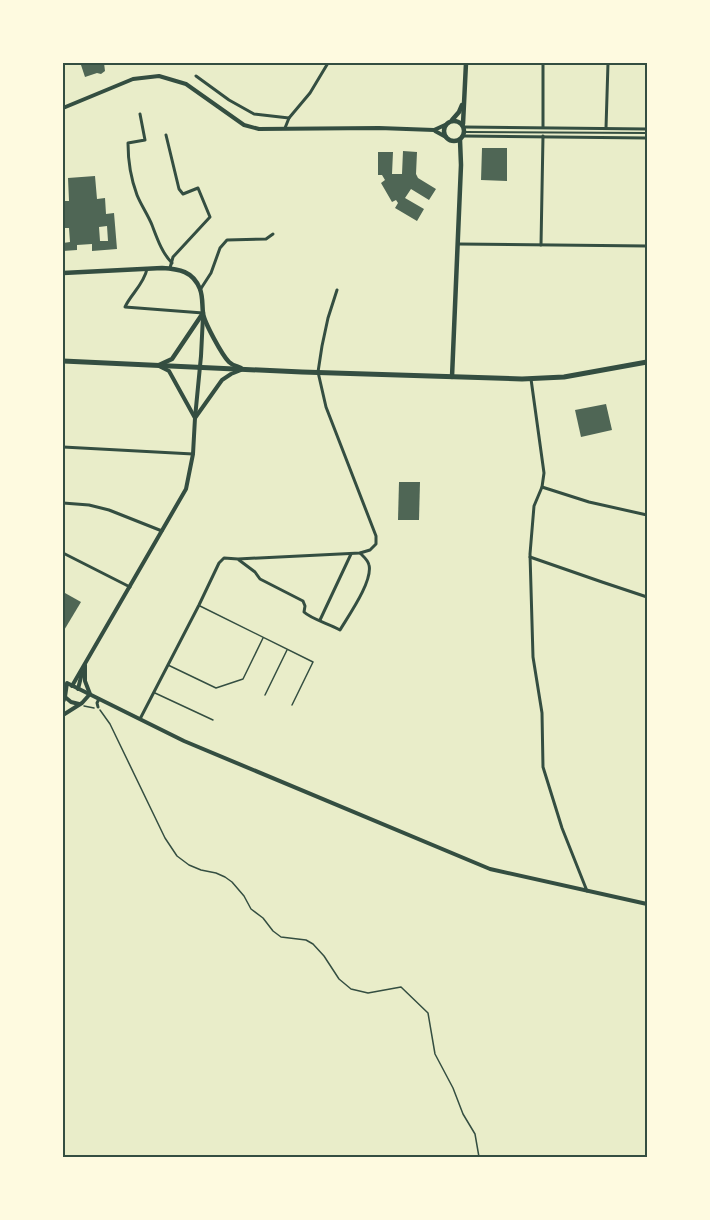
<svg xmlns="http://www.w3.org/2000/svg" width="710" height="1220" viewBox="0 0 710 1220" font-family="'Roboto Condensed',sans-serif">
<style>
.building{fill:#4f6655;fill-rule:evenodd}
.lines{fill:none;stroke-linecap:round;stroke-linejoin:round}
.path{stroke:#344e41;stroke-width:1.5}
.service{stroke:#344e41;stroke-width:1.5}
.pedestrian{stroke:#344e41;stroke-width:2}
.minor{stroke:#344e41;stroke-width:3}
.tertiary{stroke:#344e41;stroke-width:4}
.secondary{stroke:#344e41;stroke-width:4.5}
.primary{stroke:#344e41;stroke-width:5}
.neatline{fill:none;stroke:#344e41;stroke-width:2}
</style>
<rect width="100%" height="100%" fill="#e9edc9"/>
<!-- building -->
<g class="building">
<path d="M88 63H104L105 71 101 74 97 73 85 77 81 65Z"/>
<path d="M482 148H507V181L481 180Z"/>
<path d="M403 151 417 152 416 174 418 178 436 189 429 200 411 189 405 198 424 209 417 221 395 208 398 203 396 200 392 202 381 183 385 180 382 175H378V152H393L392 174H402Z"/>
<path d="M95 176 97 199 105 198 106 214 114 213 117 249 92 251V244L77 245V250L63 251V243L70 242 69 228H63V201H69L68 178ZM107 226 108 241H100L99 227Z"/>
<path d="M606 404 612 430 581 437 575 410Z"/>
<path d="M399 482H420L419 520H398Z"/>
<path d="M65 593 81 602 63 632V596Z"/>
</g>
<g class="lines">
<!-- path -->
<g class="path">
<path d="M84 706 94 708"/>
<path d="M100 710 110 724 165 838 177 856 189 865 201 870 216 873 225 877 232 882 244 896 251 909 263 918 273 931 281 937 306 940 313 944 324 956 339 979 351 989 368 993 401 987 428 1013 435 1054 453 1088 463 1114 475 1134 479 1157"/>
</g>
<!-- service -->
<g class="service">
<path d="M200 606 313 662 292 705"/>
<path d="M168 665 216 688 243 679 263 638"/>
<path d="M155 693 213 720"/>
<path d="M265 695 287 650"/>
</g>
<!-- pedestrian -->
<path class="pedestrian" d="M465 132 647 133"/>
<!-- minor -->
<g class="minor">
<path d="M196 76 229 100 254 114 289 118 310 93 328 63"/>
<path d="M140 114 145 140 128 143C128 160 131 179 137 195 141 205 148 215 152 225 157 238 162 253 172 263"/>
<path d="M464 127 647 129"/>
<path d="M543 127V63"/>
<path d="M285 128 289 118"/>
<path d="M606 128 608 63"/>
<path d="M166 135 179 189 183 194 198 188 210 217 173 257 170 268"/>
<path d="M464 136 647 138"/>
<path d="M458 244 647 246"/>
<path d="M541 245 543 136"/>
<path d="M147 269C144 284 131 294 125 307L203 313"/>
<path d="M200 290 211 273 220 248 227 240 266 239 273 234"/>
<path d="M531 379 544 473 542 487 534 506 530 554 533 657 542 713 543 767 562 828 587 891"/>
<path d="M63 447 193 454"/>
<path d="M542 487 589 502 647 515"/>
<path d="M63 503 89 505 109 510 162 531"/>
<path d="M63 553 130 587"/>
<path d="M530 557 602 582 647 597"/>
<path d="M239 560 255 572 260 579 303 601 305 606 304 612C311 619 330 624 340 630 349 615 373 581 369 565 368 560 364 557 360 553"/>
<path d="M320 620 351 554"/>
<path d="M98 707 97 703 99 699"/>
<path d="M140 719 199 605 219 563 224 558 238 559 360 553 370 550 376 544V536L326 407 318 372 322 346 328 318 337 290"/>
</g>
<!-- tertiary -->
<g class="tertiary">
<path d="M63 108 133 79 159 76 186 84 244 125 259 129 379 128 434 130 445 125"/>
<path d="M435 131 446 137"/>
<path d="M159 366 169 371 195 418 222 380 231 374 241 370"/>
<path d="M72 686 186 489 193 454 195 418 201 356 203 316"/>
<path d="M78 689 82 673"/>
<path d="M65 697 71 702 79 704"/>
<path d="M63 702 65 697 67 683 184 741 490 869 647 904"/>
<path d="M63 715 82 703 90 694 85 681V665"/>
</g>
<!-- secondary -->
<g class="secondary">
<path d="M452 120 459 112 462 105"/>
<circle cx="454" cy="131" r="10"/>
<path d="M463 124 466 63"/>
<path d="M63 273 162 268C179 269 193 271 200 289 203 297 202 305 203 313 204 322 222 355 229 362 233 366 237 366 241 368"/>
<path d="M159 365 172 359 203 313"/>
<path d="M452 377 461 165 460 140"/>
</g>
<!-- primary -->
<path class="primary" d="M63 361 302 372 522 379 564 377 647 362"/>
</g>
<!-- border -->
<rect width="710" height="1220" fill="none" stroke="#fefae0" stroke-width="129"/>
<rect x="64" y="64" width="582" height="1092" class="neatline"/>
</svg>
